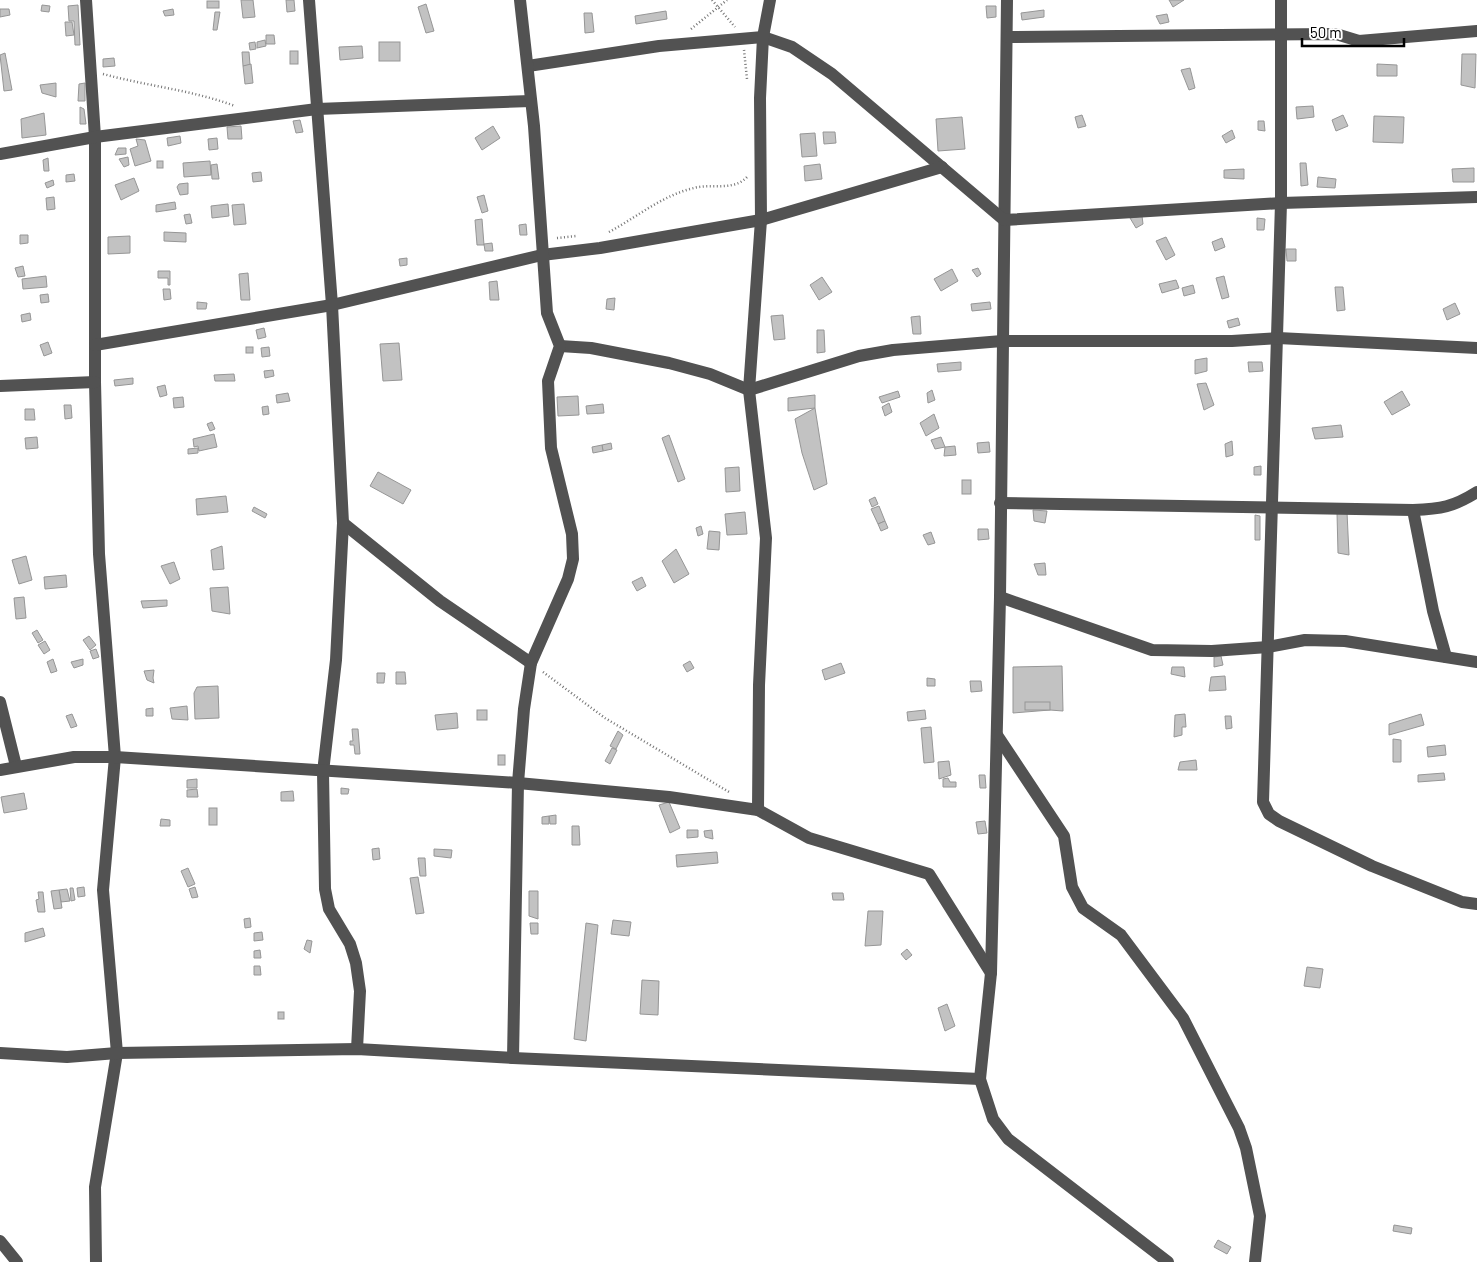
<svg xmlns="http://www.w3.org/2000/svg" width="1477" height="1262" viewBox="0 0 1477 1262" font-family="Barlow,sans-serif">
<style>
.building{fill:#c2c2c2;stroke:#969696}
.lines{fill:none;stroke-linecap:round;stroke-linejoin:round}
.path{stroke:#747474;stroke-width:2.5;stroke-dasharray:1 2.5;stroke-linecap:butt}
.minor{stroke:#525252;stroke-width:12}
</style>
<rect width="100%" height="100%" fill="#fff"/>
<!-- building -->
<g class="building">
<path d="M241 0H253L255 17 243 18Z"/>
<path d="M286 0H294L295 11 287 12Z"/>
<path d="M1169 0H1184L1173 7Z"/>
<rect x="207" y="1" width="12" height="7"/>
<path d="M426 4 434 31 426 33 418 7Z"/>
<path d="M42 5 50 6 49 12 41 11Z"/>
<path d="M78 5 80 45H75L74 21H69L68 6Z"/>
<path d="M986 6H996V17L987 18Z"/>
<path d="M0 9H9L10 15 0 17Z"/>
<path d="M173 9 174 15 165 16 163 11Z"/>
<path d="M1044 10V17L1022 20 1021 13Z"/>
<path d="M666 11 667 19 636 24 635 16Z"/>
<path d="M215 12H220L217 30H213Z"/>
<path d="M584 13H592L594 32 585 33Z"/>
<path d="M1167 14 1169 22 1160 24 1156 16Z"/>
<path d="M65 22H72L74 35 66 36Z"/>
<path d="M266 35H274L275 44H266Z"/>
<path d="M265 40 266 46 257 48V42Z"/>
<path d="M255 42 256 49 250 50 249 43Z"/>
<rect x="379" y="42" width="21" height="19"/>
<path d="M362 46 363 58 340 60 339 47Z"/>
<rect x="290" y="51" width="8" height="13"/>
<path d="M242 52H249L250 65 243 66Z"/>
<path d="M5 53 12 90 4 91 0 55Z"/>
<path d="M1462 54H1476L1475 88 1461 85Z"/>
<path d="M114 58 115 66 103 67V59Z"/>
<path d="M251 64 253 83 245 84 243 66Z"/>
<path d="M1377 64 1397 65V76H1377Z"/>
<path d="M1190 68 1195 88 1189 90 1181 70Z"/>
<path d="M56 83V97L42 93 40 85Z"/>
<path d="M85 83V101H78L79 84Z"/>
<path d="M1313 106 1314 117 1297 119 1296 107Z"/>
<path d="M80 107 84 109 86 124H80Z"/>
<path d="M44 113 46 135 22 138 21 119Z"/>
<path d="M1082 115 1086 126 1078 128 1075 117Z"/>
<path d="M1343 115 1348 126 1336 131 1332 120Z"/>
<path d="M1374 116 1404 117 1403 143 1373 142Z"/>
<path d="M962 117 965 149 938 151 936 119Z"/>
<path d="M300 120 303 132 296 133 293 121Z"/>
<path d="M1258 121H1264L1265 131 1258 130Z"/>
<path d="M241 126 242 139H228L227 127Z"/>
<path d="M493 126 500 138 482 150 475 138Z"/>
<path d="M1232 130 1235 138 1226 143 1222 136Z"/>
<path d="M823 132H835L836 143 824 144Z"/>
<path d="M815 133 817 156 802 157 800 134Z"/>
<path d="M180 136 181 143 168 146 167 138Z"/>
<path d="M217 138 218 149 209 150 208 139Z"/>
<path d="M136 139 145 140 151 161 135 166 130 149 138 146Z"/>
<path d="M118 148H126V154L115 155Z"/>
<path d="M128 157 129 165 124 167 119 159Z"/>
<path d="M48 158 49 171H44L43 160Z"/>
<rect x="157" y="161" width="6" height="7"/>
<path d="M210 161 211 175 184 177 183 163Z"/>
<path d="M1300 163H1306L1308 185 1301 186Z"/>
<path d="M217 164 219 179H212L211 165Z"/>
<path d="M820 164 822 179 805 181 804 166Z"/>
<path d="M1474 168V182H1453L1452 169Z"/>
<path d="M1244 169V179L1224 178V170Z"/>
<path d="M261 172 262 181 253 182 252 173Z"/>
<path d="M74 174 75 181 66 182V175Z"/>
<path d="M1318 177 1336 179 1335 188 1317 187Z"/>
<path d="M134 178 139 191 121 200 115 185Z"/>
<path d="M53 180 54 185 47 188 45 183Z"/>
<path d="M188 183V194L180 195 177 187 179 184Z"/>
<path d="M484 195 488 211 482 213 477 197Z"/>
<path d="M54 197 55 209 47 210 46 198Z"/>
<path d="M175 202 176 209 156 212V205Z"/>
<path d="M228 204 229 216 212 218 211 206Z"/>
<path d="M244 204 246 224 234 225 232 205Z"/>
<path d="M190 214 192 223 186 224 184 215Z"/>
<path d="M1142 216 1143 224 1136 228 1130 218Z"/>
<path d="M1257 218 1265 219 1264 230H1257Z"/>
<path d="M482 219 484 245H477L475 220Z"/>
<path d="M526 224 527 235H520L519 225Z"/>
<path d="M164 232 186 233V242L164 241Z"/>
<path d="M20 235H28V243L20 244Z"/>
<path d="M130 236V253L108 254V237Z"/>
<path d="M1166 237 1175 255 1166 260 1156 241Z"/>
<path d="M1222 238 1225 247 1215 251 1212 242Z"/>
<path d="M492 243 493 251H485L484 244Z"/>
<path d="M1286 249H1296V261H1287Z"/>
<path d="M407 258V265L400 266 399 259Z"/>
<path d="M23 266 25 276 18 277 15 268Z"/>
<path d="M978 268 981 274 977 277 972 270Z"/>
<path d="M952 269 958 281 941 291 934 279Z"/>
<path d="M158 271H170V285H168V278H158Z"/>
<path d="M248 273 250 300H241L239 274Z"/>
<path d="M46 276 47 287 23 289 22 279Z"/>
<path d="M1224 276 1229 297 1222 299 1216 278Z"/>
<path d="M822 277 832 292 819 300 810 285Z"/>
<path d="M1176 280 1179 288 1162 293 1159 284Z"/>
<path d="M497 281 499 300H490L489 282Z"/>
<path d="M1193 285 1195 293 1184 296 1182 288Z"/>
<path d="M1335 287H1343L1345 310 1337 311Z"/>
<path d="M163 289H170L171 299 164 300Z"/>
<path d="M48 294 49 302 41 303 40 295Z"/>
<path d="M615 298 614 310 606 309 607 299Z"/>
<path d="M197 302 207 303 206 309H197Z"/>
<path d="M990 302 991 309 972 311 971 304Z"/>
<path d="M1455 303 1460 314 1447 320 1443 309Z"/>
<path d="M30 313 31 320 22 322 21 315Z"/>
<path d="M783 315 785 339 774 340 771 316Z"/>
<path d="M920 316 921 334H913L911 317Z"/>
<path d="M1238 318 1240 325 1229 328 1227 321Z"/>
<path d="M264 328 266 337 258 339 256 330Z"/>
<path d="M817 330H824L825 352 817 353Z"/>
<path d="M48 342 52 353 44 356 40 345Z"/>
<path d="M399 343 402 380 383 381 380 344Z"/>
<rect x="246" y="347" width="7" height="6"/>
<path d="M269 347 270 356 262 357 261 348Z"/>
<path d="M1207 358V371L1195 374V360Z"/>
<path d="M961 362V370L938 372 937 364Z"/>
<path d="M1248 362H1262L1263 371 1249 372Z"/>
<path d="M273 370 274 376 265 378 264 371Z"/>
<path d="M234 374 235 381H215L214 375Z"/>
<path d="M133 378V384L115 386 114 380Z"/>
<path d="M1206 383 1214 405 1204 410 1197 384Z"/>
<path d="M165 385 167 395 160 397 157 387Z"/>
<path d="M932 390 935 400 928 403 927 393Z"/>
<path d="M898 391 900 397 882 403 879 397Z"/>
<path d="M1402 391 1410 405 1392 415 1384 402Z"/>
<path d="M288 393 290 401 277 403 276 395Z"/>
<path d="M815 395V408L788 411V398Z"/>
<path d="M578 396 579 415 558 416 557 397Z"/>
<path d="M183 397 184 407 174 408 173 398Z"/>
<path d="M889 403 892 412 885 416 882 407Z"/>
<path d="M603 404 604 413 587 414 586 406Z"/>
<path d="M64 405H71L72 418 65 419Z"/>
<path d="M268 406 269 414 263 415 262 407Z"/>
<path d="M815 408 827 484 814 490 802 453 795 419Z"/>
<path d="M25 409H34L35 420H25Z"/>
<path d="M934 414 939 428 926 436 920 423Z"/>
<path d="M212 422 215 429 210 431 207 424Z"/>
<path d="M1341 425 1343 437 1315 439 1312 428Z"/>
<path d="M214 434 217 447 199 451 198 446 194 447 193 439Z"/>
<path d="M669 435 685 479 678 482 662 438Z"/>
<path d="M37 437 38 448 26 449 25 438Z"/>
<path d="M941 437 945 447 935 449 931 440Z"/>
<path d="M1232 441 1233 455 1226 457 1225 444Z"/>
<path d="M989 442 990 452 978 453 977 443Z"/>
<path d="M611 443 612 449 603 451 602 445Z"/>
<path d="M602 445 603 451 593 453 592 447Z"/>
<path d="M955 446 956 455 944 456 945 447Z"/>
<path d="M198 448V453L188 454V449Z"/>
<path d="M1261 466V475H1254V467Z"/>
<path d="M739 467 740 491 726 492 725 468Z"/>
<path d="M378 472 411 490 403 504 370 486Z"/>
<rect x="962" y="480" width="9" height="14"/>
<path d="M226 496 228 512 197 515 196 499Z"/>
<path d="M875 497 878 504 872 507 869 500Z"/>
<path d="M879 506 885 521 878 524 871 509Z"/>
<path d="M254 507 267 514 265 518 252 511Z"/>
<path d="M1033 510 1047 511 1045 523 1034 521Z"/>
<path d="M745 512 747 534 727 535 725 514Z"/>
<path d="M1347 512 1349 555 1338 553 1337 513Z"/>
<path d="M1255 515 1260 516V540H1255Z"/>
<path d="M885 521 888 528 881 531 878 524Z"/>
<path d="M701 526 703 534 698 536 696 528Z"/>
<path d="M978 529H988L989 539 978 540Z"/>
<path d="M709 531 720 532 719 550 707 549Z"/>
<path d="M931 532 935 543 928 545 923 535Z"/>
<path d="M222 546 224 569 213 570 211 550Z"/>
<path d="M676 549 689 574 674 583 662 561Z"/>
<path d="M26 556 32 580 19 584 12 560Z"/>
<path d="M174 562 180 579 170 584 161 566Z"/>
<path d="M1045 563 1046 575H1038L1034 564Z"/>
<path d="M66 575 67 587 45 589 44 577Z"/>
<path d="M642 577 646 586 637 591 632 582Z"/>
<path d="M228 587 230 614 212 611 210 588Z"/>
<path d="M24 597 26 618 16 619 14 598Z"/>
<path d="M167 600V606L143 608 141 601Z"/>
<path d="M37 630 43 640 38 643 32 633Z"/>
<path d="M89 636 96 645 90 650 83 640Z"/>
<path d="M45 641 50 650 44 654 38 645Z"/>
<path d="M96 649 99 657 93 659 90 651Z"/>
<path d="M1221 656 1223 665 1214 667V657Z"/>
<path d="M53 659 57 671 51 673 47 662Z"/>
<path d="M83 659V665L74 668 71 662Z"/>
<path d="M690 661 694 668 687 672 683 665Z"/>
<path d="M841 663 845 673 825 680 822 670Z"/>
<path d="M1062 666 1063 711 1050 710 1013 713V667Z"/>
<path d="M1172 667H1184L1185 677 1171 674Z"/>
<path d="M154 670 153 678 154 683 147 680 144 671Z"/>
<path d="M396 672H405L406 684H396Z"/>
<path d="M377 673H385L384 683H377Z"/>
<path d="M1225 676 1226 690 1209 691 1211 677Z"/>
<path d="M927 678 935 679V686H927Z"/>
<path d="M970 681H981L982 691 971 692Z"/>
<path d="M218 686 219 718 195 719 194 693 197 687Z"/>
<rect x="1025" y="702" width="25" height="8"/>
<path d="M187 706 188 720 172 719 170 708Z"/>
<path d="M153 708V716H146V709Z"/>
<rect x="477" y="710" width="10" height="10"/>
<path d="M925 710 926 719 908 721 907 712Z"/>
<path d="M457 713 458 728 437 730 435 715Z"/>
<path d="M72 714 77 726 71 728 66 716Z"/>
<path d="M1185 714 1186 727H1182V735L1174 737 1175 715Z"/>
<path d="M1421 714 1424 725 1389 735V724Z"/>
<path d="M1225 716H1231L1232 728 1226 729Z"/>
<path d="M931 727 934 762 924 763 921 728Z"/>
<path d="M352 729H358L360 754H355L354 745H350V741H353Z"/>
<path d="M618 731 623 735 616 749 610 746Z"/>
<path d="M1393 739 1401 740V762H1393Z"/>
<path d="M1445 745 1446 755 1428 757 1427 747Z"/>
<path d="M612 748 617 750 610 764 605 761Z"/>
<rect x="498" y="755" width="7" height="10"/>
<path d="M1196 760 1197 770H1178L1180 762Z"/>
<path d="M949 761 951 775 939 779 938 762Z"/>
<path d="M1444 773 1445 780 1418 782V775Z"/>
<path d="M979 775H985L986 788H980Z"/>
<path d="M948 778 950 782H956V787H943V779Z"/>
<path d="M197 779V788H187V780Z"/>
<path d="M341 788 349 789 348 794H341Z"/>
<path d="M197 789 198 797H187V790Z"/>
<path d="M293 791 294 801H281V792Z"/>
<path d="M24 793 27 809 4 813 1 797Z"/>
<path d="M669 802 680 828 670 833 659 805Z"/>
<rect x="209" y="808" width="8" height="17"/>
<path d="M556 815V824H550L549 816Z"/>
<path d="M549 816V824H542V817Z"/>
<path d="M161 819 170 820V826H160Z"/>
<path d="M985 821 987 833 978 834 976 822Z"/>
<path d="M572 826H579L580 845H572Z"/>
<path d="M687 830H698V837L687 838Z"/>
<path d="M712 830 713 839 705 837 704 831Z"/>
<path d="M379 848 380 859 373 860 372 849Z"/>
<path d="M434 849 452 850 451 858 434 856Z"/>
<path d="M717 852 718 863 677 867 676 855Z"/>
<path d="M418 858H425L426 876H420Z"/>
<path d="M188 868 195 884 188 887 181 871Z"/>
<path d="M418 877 424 913 416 914 410 878Z"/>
<path d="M84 887 85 896 78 897 77 888Z"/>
<path d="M195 887 198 897 192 898 189 889Z"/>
<path d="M70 888H73L75 900 71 901Z"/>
<path d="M67 889 70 901 61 902 59 890Z"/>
<path d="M59 890 62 908 54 909 51 891Z"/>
<path d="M529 891H538V919L529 916Z"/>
<path d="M38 892H43L45 912H38L36 900 39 899Z"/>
<path d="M832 893H843L844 900H833Z"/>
<path d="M868 911H883L881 945 865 946Z"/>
<path d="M250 918 251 927 245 928 244 919Z"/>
<path d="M613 920 631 922 629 936 611 934Z"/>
<path d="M530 923H538V934H531Z"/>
<path d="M586 923 598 925 586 1041 574 1039Z"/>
<path d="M43 928 45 936 25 942V933Z"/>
<path d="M262 932 263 940 254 941V933Z"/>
<path d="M307 940 312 941 310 953 304 949Z"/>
<path d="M907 949 912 955 906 960 901 954Z"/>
<path d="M260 950 261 958H254V951Z"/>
<path d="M254 966H260L261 975H254Z"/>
<path d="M1307 967 1323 969 1320 988 1304 986Z"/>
<path d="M642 980 659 981 658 1015 640 1014Z"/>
<path d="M947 1004 955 1026 945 1031 938 1008Z"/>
<rect x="278" y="1012" width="6" height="7"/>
<path d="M1394 1225 1412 1228 1411 1234 1393 1231Z"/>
<path d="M1218 1240 1231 1247 1227 1254 1214 1247Z"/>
</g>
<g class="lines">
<!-- path -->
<g class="path">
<path d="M712 0 735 27"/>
<path d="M691 29 727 0"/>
<path d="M744 50 747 79"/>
<path d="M103 74C147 86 192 90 235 106"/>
<path d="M609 232C637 217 663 195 694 188 712 183 734 192 748 176"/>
<path d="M557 238 576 236"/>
<path d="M543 672 605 718 729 792"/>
</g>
<!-- minor -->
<g class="minor">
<path d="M86 0 95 137V382L99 554 115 757 103 890 117 1053 95 1187 96 1262"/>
<path d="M309 0 332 305 343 523 336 660 323 772 325 889 329 909 350 944 356 963 360 991 357 1049"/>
<path d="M1007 0 1000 597 991 973 980 1079 993 1119 1008 1139 1168 1262"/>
<path d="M1281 0V203L1263 802 1269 814 1279 821 1372 866 1462 902 1477 904"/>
<path d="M1007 37 1336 34 1359 41 1477 31"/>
<path d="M528 66 659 46 763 37 792 47 832 74 1004 220 1281 203 1477 197"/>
<path d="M0 154 95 137 317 109 531 101"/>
<path d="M95 345 332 305 542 255 600 248 761 220 942 167"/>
<path d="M560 346 591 348 669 363 710 374 749 390 859 356 893 350 1002 341H1232L1278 338 1477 348"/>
<path d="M0 386 95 382"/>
<path d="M1000 503 1413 510C1441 509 1453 507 1477 492"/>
<path d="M1413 510 1433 611 1446 657"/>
<path d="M343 523 440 601 531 663"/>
<path d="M1000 597 1152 650 1212 651 1268 647 1305 640 1345 641 1477 662"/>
<path d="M0 702 16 766"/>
<path d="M997 735 1064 836 1072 887 1083 908 1121 935 1183 1018 1239 1128 1246 1148 1260 1216 1255 1262"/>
<path d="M0 770 74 757H115L518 783 669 797 758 810 809 838 929 874 991 973"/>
<path d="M758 810 759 685 766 538 749 390 761 220 760 98 763 37 770 0"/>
<path d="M0 1053 67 1057 117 1053 357 1049 513 1058 980 1079"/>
<path d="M513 1058 518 783 524 709 531 663 568 579 573 559 572 534 551 448 548 381 560 346 547 313 534 126 520 0"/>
<path d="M0 1241 17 1262"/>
</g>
</g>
<!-- scale -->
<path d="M1302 38v8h102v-8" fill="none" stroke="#000000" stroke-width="2.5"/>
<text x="1310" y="38" font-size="15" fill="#000000" stroke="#ffffff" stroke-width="4" paint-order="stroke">50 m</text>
</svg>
